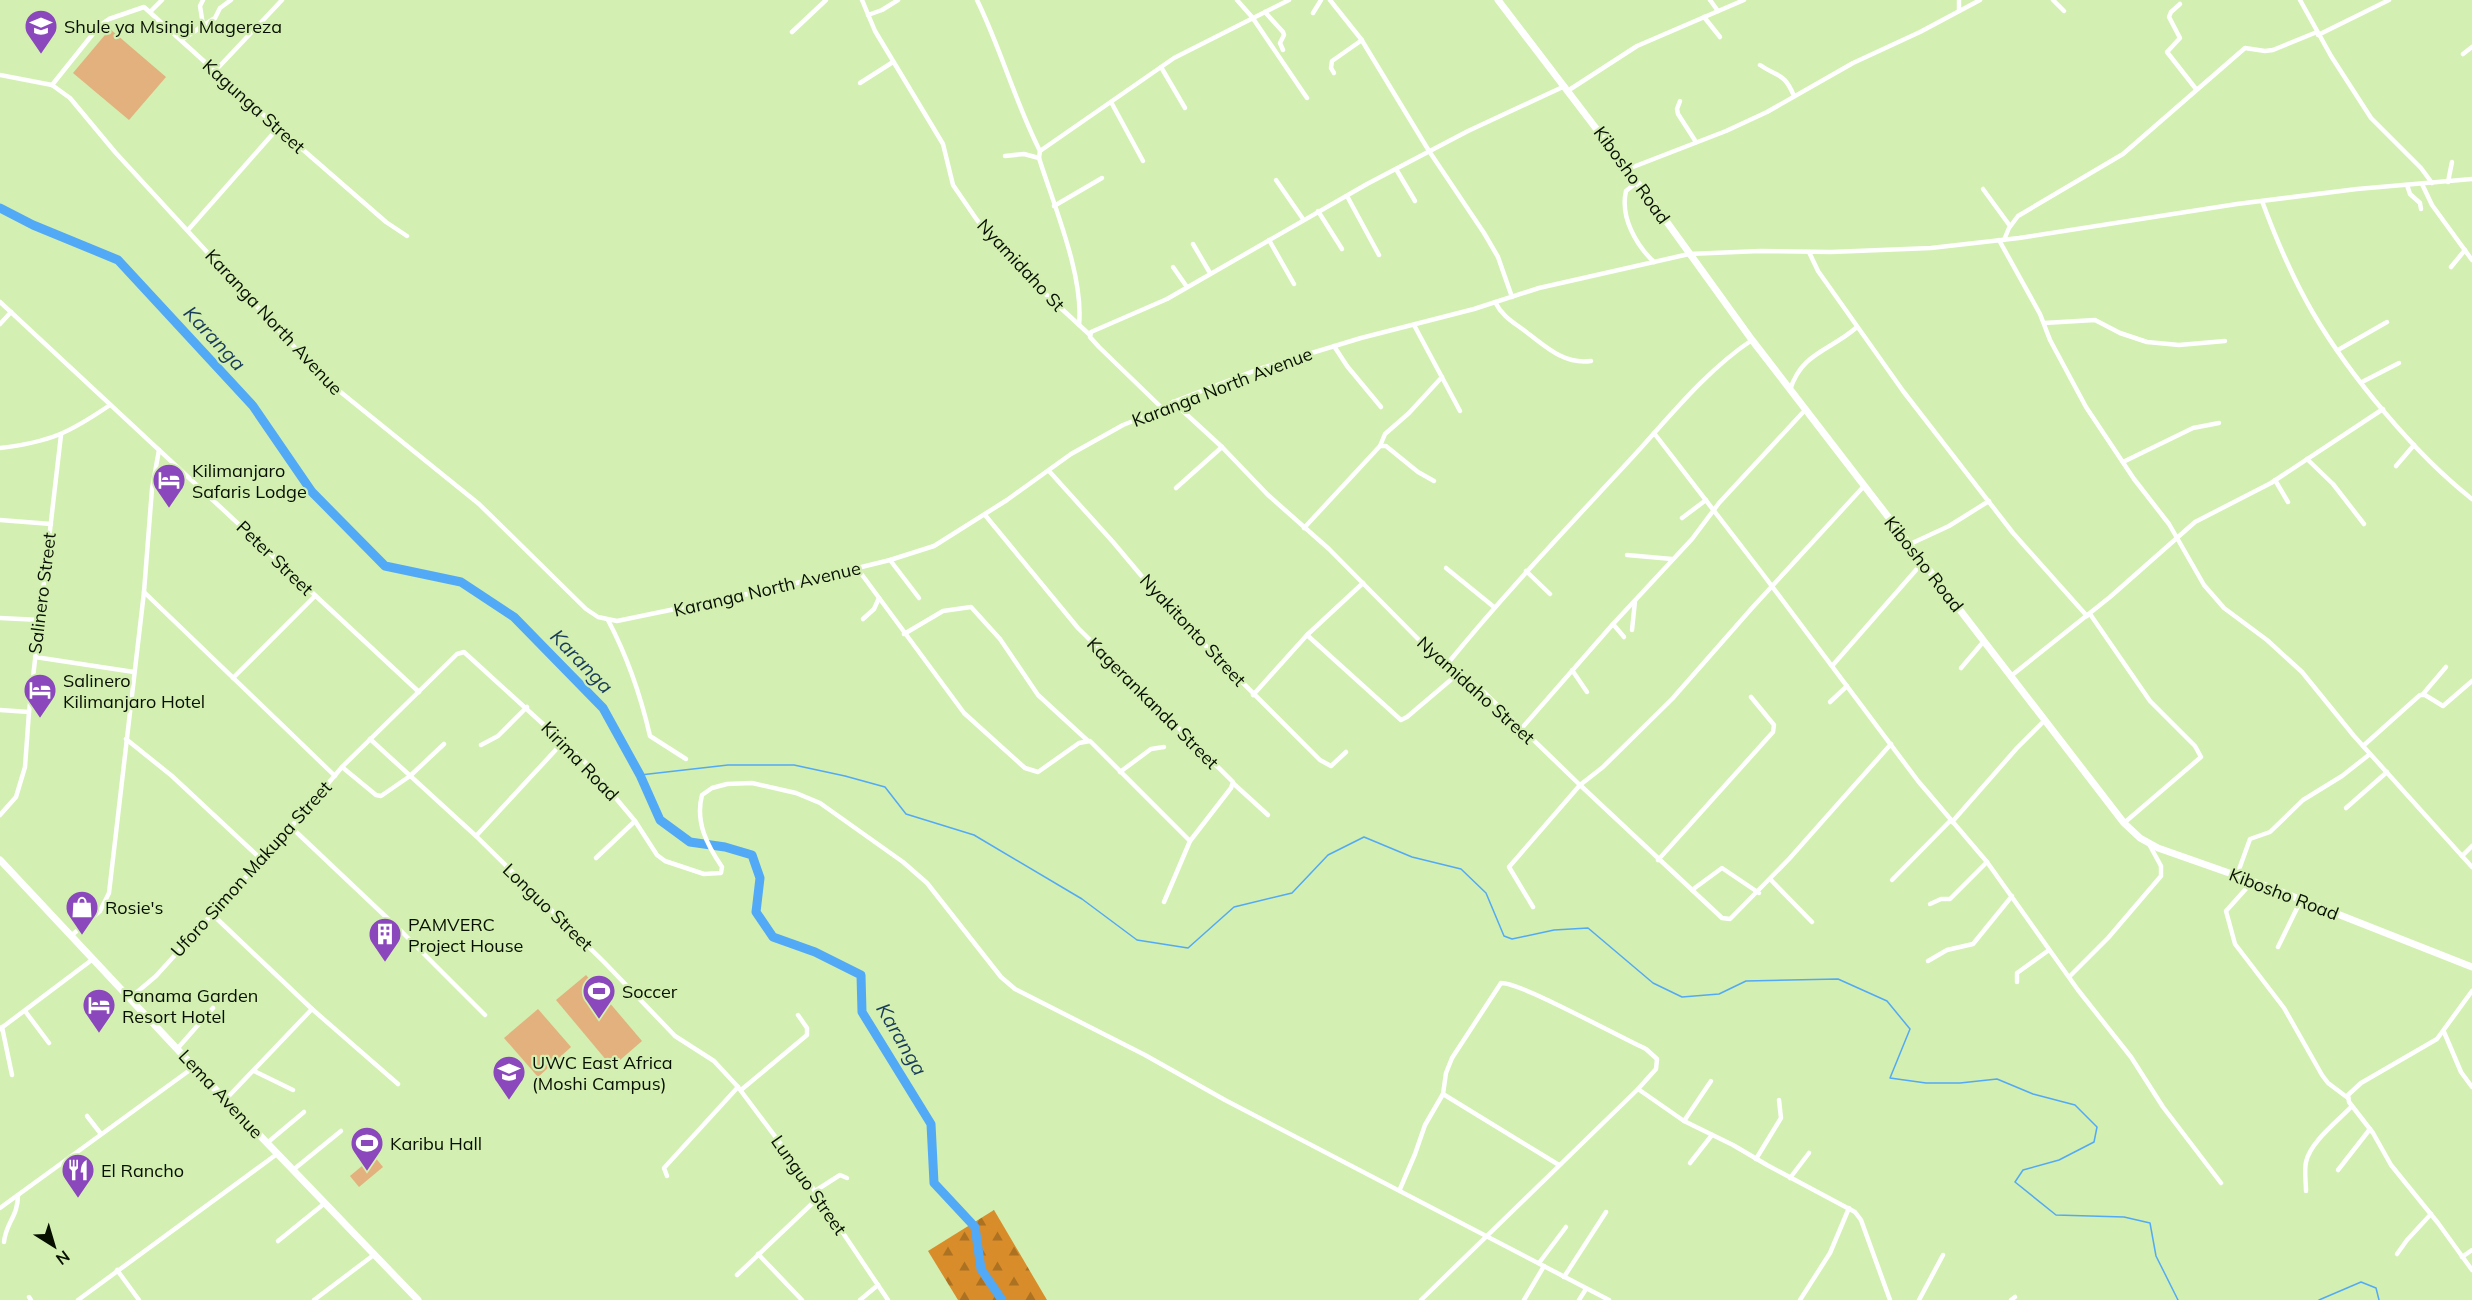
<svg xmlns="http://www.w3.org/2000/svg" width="2472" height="1300" viewBox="0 0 2472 1300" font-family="Mulish,sans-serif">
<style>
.forest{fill:url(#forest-firs)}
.pitch{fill:#e2b17d}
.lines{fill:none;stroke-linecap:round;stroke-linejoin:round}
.stream{stroke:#52a9f6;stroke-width:1.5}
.river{stroke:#52a9f6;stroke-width:9}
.street{stroke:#fff;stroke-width:4.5}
.secondary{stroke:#fff;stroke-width:7}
.labels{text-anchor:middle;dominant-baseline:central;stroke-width:4.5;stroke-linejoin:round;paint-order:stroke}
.poi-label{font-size:18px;fill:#071000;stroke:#d3efb1;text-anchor:start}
.street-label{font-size:18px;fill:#071000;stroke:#d3efb1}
.water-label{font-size:20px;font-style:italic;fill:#183b5a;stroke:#d3efb1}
</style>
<defs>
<pattern id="forest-firs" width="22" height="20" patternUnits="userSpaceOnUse" patternTransform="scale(1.5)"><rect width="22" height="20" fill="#d88c2a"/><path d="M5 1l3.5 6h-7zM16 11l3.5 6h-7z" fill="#ad7122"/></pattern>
</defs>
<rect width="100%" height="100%" fill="#d3efb1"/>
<!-- forest -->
<path class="forest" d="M994 1210 1047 1300H958L928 1251Z"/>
<!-- pitch -->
<g class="pitch">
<path d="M110 29 166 77 129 120 73 73Z"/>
<path d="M586 975 642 1041 612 1067 556 1000Z"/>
<path d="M538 1009 571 1047 538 1077 504 1038Z"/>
<path d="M374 1156 383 1167 359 1187 350 1176Z"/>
</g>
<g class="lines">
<!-- stream -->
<g class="stream">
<path d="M640 775 728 765H794L845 776 885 787 906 814 974 835 1082 899 1137 940 1188 948 1234 907 1292 893 1328 855 1364 837 1412 857 1461 869 1486 893 1504 936 1512 939 1554 930 1588 928 1653 983 1682 997 1719 994 1746 981 1838 979 1887 1001 1910 1029 1890 1078 1926 1083H1960L1997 1079 2033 1094 2075 1105 2097 1127 2094 1142 2059 1160 2023 1170 2015 1182 2056 1215 2124 1217 2150 1223 2156 1256 2178 1300"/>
<path d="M2319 1300 2361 1282 2376 1288 2379 1300"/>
</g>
<!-- river -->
<path class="river" d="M0 208 33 225 118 260 253 406 312 492 385 566 461 582 514 617 603 708 640 775 660 820 690 842 725 847 752 855 760 878 756 912 773 937 815 952 861 975 862 1012 931 1124 934 1183 975 1227 981 1269 1002 1300"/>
<!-- street -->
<g class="street">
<path d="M862 0 875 31 943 144 953 185 977 220 1025 275 1090 335"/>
<path d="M977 0C1001 49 1015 102 1040 151"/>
<path d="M1237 0 1252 17 1307 98"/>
<path d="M1330 0 1361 39 1429 151 1484 233 1498 257 1512 297"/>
<path d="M1710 0 1718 11"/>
<path d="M2053 0 2064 11"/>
<path d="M2300 0 2331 56 2371 118 2421 168 2432 183"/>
<path d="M2180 4 2171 12 2169 17 2180 38 2167 52 2196 89"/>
<path d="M151 11 162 0"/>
<path d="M1959 11V0"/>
<path d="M1265 12 1283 32 1284 35 1280 43 1283 50"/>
<path d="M1313 13 1321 0"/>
<path d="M868 15 882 10 898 0"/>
<path d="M1704 17 1720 37"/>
<path d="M203 25 200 6 203 0"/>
<path d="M792 32 826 0"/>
<path d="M2318 35 2389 0"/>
<path d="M181 40 215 18 220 8 231 0"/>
<path d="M2463 54 2472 47"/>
<path d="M1760 65C1779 78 1784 72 1794 96"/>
<path d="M1161 67 1185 108"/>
<path d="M215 71 282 0"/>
<path d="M1334 73 1331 68 1332 61 1362 40"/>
<path d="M0 75 52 85 70 98 115 152 322 377 479 504 586 609 598 617 617 621 772 589 890 560 934 546 1007 500 1071 454 1123 425 1163 409 1173 402 1259 369 1361 338 1474 309 1539 288 1689 254 1760 251 1831 252 1931 248 2019 238 2237 204 2357 189 2472 179"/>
<path d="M860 83 893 62"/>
<path d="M52 85 100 25 109 19 144 7 278 128 386 222 407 236"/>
<path d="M1569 90 1637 46 1744 0"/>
<path d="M1680 101 1677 109 1678 114 1696 142"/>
<path d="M1111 102 1143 161"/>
<path d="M1005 156 1024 154 1039 158"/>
<path d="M1626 167H1633L1726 131 1767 112 1853 63 1920 32 1980 0"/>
<path d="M1396 169 1415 201"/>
<path d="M1276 180 1303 219"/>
<path d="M1637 182 1626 191C1620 217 1636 245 1654 262"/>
<path d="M2448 182 2452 162"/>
<path d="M2422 184 2432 205 2472 260"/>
<path d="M2407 185 2410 194 2420 203 2421 209"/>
<path d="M1983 189 2010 226"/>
<path d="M1347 196 1379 255"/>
<path d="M2262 201C2276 239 2292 277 2313 313 2350 376 2415 454 2472 499"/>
<path d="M1054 206 1102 178"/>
<path d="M1318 211 1342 249"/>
<path d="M188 230 278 128"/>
<path d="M1269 240 1294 284"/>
<path d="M1999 240 2040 314 2050 340 2086 407 2134 479 2169 524 2204 585 2224 608 2267 640 2302 672 2354 736 2472 867"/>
<path d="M2004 240 2009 228 2018 216 2123 154 2245 48 2265 51 2273 50 2317 32"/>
<path d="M1193 244 1210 273"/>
<path d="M1809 252 1818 271 1903 391 2013 533 2087 616"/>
<path d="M1173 267 1187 287"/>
<path d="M2451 267 2465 250"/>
<path d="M0 302 419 692"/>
<path d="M1495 302C1502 316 1513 322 1525 331 1545 346 1564 365 1591 361"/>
<path d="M2044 323 2095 320 2120 333 2147 342 2179 345 2225 341"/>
<path d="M0 324 11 312"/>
<path d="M1079 325C1084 276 1054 206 1039 158L1040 151 1174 58 1289 0"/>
<path d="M1414 325 1460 411"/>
<path d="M1334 346 1347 366 1381 407"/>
<path d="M2338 350 2387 322"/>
<path d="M2362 382 2399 363"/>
<path d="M1790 390C1802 352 1830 351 1857 327"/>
<path d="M1173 402 1222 447 1268 495 1329 549 1424 645 1485 693 1580 785 1603 767 1672 699 1752 608 1864 486"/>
<path d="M1163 409 1099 347 1090 337 1091 332 1167 299 1367 184 1468 131 1565 86"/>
<path d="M1654 433 1762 573 1918 781 1987 862 2078 990 2131 1057 2163 1107 2221 1183"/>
<path d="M1380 446 1385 434 1409 413 1442 377"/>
<path d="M0 448C50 442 69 433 110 405"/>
<path d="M2307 459 2333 484 2364 524"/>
<path d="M2123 462 2193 428 2219 423"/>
<path d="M2396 466 2414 445"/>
<path d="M1049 471 1113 542 1171 611 1320 760 1331 766 1346 752"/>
<path d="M2275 480 2288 502"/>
<path d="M1176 488 1222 447"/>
<path d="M985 515 1078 628 1233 782 1231 788 1190 841 1164 902"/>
<path d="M1682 518 1706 500"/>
<path d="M0 520 51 524"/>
<path d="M1304 528 1380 446H1386L1418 472 1434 481"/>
<path d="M1908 545 1949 526 1989 501"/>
<path d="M1627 555 1672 559"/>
<path d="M890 560 919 598"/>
<path d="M857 568 964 713 1025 768 1038 772 1079 743 1090 741 1190 841"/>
<path d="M1446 568 1494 607"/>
<path d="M1526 571 1550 594"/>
<path d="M144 592 335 776"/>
<path d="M2090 614 2150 701 2195 746 2201 757 2124 823"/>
<path d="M0 618 40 620"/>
<path d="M863 619 874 609 879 598"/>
<path d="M608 620C627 656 641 697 650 736L686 759"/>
<path d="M1613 624 1624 637"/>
<path d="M1632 630 1635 601"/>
<path d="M904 634 943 611 971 607 1000 639 1038 695 1087 740"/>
<path d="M1307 635 1401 720 1407 717 1460 672"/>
<path d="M35 657 134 672"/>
<path d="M1448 663C1505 593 1567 528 1628 462 1667 420 1704 372 1752 340"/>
<path d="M1832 666 1923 562"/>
<path d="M1961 668 1984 641"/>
<path d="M1572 670 1587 692"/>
<path d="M2011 676 2110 597 2195 522 2271 483 2383 409"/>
<path d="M233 678 315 596"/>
<path d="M2423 694 2446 667"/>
<path d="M1253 695 1307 635 1363 583"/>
<path d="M1830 702 1847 686"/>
<path d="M0 710 29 712"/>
<path d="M1521 729 1613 624 1692 539 1719 503 1806 409"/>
<path d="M126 739 172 776 262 860"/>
<path d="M370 739 476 836 604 962 675 1036 714 1061 738 1087 804 1175 888 1300"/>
<path d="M481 745 498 736 527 707"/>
<path d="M2363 746 2420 695H2425L2443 706 2472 681"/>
<path d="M342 767 376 795 381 796 410 776 444 744"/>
<path d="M1120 772 1151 749 1164 747"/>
<path d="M1234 784 1268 815"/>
<path d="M2346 808 2387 772"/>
<path d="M0 815 16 797 25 767 29 712 61 435"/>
<path d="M1952 822 2017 748 2045 720"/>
<path d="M291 827 402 932 485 1015"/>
<path d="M476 836 563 742"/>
<path d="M2462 856 2472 846"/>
<path d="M596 858 635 821"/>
<path d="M1658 860 1773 732 1774 725 1751 697"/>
<path d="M2237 875 2250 839 2270 832 2303 800 2342 776 2370 754"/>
<path d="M1771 880 1812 922"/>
<path d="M1892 880 1951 820"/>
<path d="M2253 881 2226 911 2235 944 2284 1008 2322 1075 2328 1083 2348 1098"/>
<path d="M1692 890 1722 868 1759 893"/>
<path d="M1930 904 1941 899H1950L1987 862"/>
<path d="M1533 907 1509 867 1580 785 1722 918 1730 919 1789 859 1891 744"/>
<path d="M212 914 312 1009 398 1084"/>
<path d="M72 935 100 911 109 893 144 592 152 489 159 450"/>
<path d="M2278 947 2301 900"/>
<path d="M1928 961 1947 950 1973 944 2012 896"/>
<path d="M2069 977 2108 938 2161 876V866L2149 844"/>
<path d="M2017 982V973L2049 950"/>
<path d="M2472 991 2437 1039 2361 1083 2348 1095 2349 1102 2373 1133 2391 1165 2438 1223 2472 1270"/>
<path d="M130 998 156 976 291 827 342 767 457 654 464 652 588 765 635 821 657 855 665 861 704 874 721 873 722 867C707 845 695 822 702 795L712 788 727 784 752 783 796 793 820 803 903 862 927 883 1001 977 1015 989 1145 1055 1225 1100 1609 1300"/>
<path d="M25 1011 49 1043"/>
<path d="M2 1027 12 1075"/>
<path d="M0 1029 93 959"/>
<path d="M2444 1032 2461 1072 2472 1087"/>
<path d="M177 1049 213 1008"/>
<path d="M254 1071 293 1090"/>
<path d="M1638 1089 1684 1121 1733 1145 1767 1165 1855 1212 1861 1220 1890 1300"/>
<path d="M741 1090 807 1035V1028L798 1015"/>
<path d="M1443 1094 1559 1165"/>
<path d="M225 1100 312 1009"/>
<path d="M87 1116 101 1134"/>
<path d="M1684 1121 1711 1081"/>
<path d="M267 1143 304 1112"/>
<path d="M1756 1159 1781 1118 1779 1100"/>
<path d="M1690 1163 1712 1135"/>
<path d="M293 1170 341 1131"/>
<path d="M2338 1170 2370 1129"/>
<path d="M667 1176 664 1168 738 1087"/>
<path d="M1790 1178 1809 1153"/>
<path d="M1400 1189 1415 1154 1425 1125 1443 1094 1446 1073 1452 1058 1501 983C1520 982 1621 1038 1646 1049L1657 1059 1656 1069 1638 1089 1421 1300"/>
<path d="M815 1191 840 1175 847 1178"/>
<path d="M2306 1191C2306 1181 2304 1172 2306 1162 2310 1142 2338 1121 2352 1106"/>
<path d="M0 1208 194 1067"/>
<path d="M278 1241 325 1203"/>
<path d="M4 1242C6 1222 18 1217 18 1195"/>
<path d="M758 1254 802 1300"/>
<path d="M2397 1254 2407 1240 2431 1214"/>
<path d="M2462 1257 2472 1250"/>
<path d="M1539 1263 1566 1227"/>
<path d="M117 1270 139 1300"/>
<path d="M737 1275 819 1197"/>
<path d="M1564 1277 1606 1212"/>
<path d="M29 1297 31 1300"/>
<path d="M78 1300 277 1154"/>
<path d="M314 1300 375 1254"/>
<path d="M860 1300 878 1285"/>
<path d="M1524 1300 1544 1266"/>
<path d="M1579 1300 1586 1289"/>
<path d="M1800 1300 1830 1253 1849 1208"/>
<path d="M1919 1300 1943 1255"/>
<path d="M2011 1300 2015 1297"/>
</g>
<!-- secondary -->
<g class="secondary">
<path d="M1498 0 1659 211 1752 340 2124 823 2140 838 2158 848 2269 887 2472 967"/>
<path d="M0 860 194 1067 418 1300"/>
</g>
</g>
<!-- icons -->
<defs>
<g id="school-pin" transform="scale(1.725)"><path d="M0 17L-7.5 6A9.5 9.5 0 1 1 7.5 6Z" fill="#8b48bc" stroke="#d3efb1"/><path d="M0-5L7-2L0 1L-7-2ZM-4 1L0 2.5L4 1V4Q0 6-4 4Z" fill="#fff"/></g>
<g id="hotel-pin" transform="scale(1.725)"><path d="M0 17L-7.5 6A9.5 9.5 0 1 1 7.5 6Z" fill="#8b48bc" stroke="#d3efb1"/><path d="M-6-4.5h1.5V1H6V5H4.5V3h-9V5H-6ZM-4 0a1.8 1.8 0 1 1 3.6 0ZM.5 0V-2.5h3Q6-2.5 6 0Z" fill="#fff"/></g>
<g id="shop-pin" transform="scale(1.725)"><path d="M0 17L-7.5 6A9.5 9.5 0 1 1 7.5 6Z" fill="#8b48bc" stroke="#d3efb1"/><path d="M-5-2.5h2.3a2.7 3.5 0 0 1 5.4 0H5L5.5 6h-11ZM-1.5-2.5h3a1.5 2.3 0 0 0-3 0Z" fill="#fff"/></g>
<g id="building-pin" transform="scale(1.725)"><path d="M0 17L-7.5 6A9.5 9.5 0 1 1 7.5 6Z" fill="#8b48bc" stroke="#d3efb1"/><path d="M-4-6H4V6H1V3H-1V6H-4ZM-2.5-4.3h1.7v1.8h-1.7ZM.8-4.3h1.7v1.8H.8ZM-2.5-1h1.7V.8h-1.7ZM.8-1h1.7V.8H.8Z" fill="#fff"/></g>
<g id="stadium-pin" transform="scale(1.725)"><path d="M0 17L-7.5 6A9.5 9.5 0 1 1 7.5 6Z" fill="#8b48bc" stroke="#d3efb1"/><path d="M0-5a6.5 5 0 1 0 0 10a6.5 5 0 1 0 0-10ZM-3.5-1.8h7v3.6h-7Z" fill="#fff"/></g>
<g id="restaurant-pin" transform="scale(1.725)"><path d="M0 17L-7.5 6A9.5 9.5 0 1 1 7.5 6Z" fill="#8b48bc" stroke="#d3efb1"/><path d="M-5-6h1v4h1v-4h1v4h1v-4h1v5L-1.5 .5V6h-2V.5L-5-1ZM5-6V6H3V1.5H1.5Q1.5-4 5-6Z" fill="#fff"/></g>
</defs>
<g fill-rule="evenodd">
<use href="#school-pin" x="41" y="26"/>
<use href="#hotel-pin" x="169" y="480"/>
<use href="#hotel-pin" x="40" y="690"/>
<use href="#shop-pin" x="82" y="907"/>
<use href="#building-pin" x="385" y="934"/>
<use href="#stadium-pin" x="599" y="991"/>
<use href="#hotel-pin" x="99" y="1005"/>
<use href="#school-pin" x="509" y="1072"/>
<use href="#stadium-pin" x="367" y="1143"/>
<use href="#restaurant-pin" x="78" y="1170"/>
</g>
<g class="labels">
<!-- poi labels -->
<g class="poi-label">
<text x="64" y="26">Shule ya Msingi Magereza</text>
<text x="192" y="470">Kilimanjaro<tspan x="192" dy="21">Safaris Lodge</tspan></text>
<text x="63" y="680">Salinero<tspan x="63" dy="21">Kilimanjaro Hotel</tspan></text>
<text x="105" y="907">Rosie's</text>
<text x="408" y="924">PAMVERC<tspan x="408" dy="21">Project House</tspan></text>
<text x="622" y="991">Soccer</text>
<text x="122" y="995">Panama Garden<tspan x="122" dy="21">Resort Hotel</tspan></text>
<text x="532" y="1062">UWC East Africa<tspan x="532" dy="21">(Moshi Campus)</tspan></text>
<text x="390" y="1143">Karibu Hall</text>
<text x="101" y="1170">El Rancho</text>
</g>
<!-- street labels -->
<g class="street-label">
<text transform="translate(254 106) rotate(42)">Kagunga Street</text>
<text transform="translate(1632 175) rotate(54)">Kibosho Road</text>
<text transform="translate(1021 265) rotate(47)">Nyamidaho St</text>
<text transform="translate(274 322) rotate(47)">Karanga North Avenue</text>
<text transform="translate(1222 387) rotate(-21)">Karanga North Avenue</text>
<text transform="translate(275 558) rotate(44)">Peter Street</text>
<text transform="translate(1924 564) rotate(52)">Kibosho Road</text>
<text transform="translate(767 589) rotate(-13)">Karanga North Avenue</text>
<text transform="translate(42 593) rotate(-83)">Salinero Street</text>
<text transform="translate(1193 630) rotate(47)">Nyakitonto Street</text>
<text transform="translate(1476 690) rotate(42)">Nyamidaho Street</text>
<text transform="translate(1153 703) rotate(45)">Kagerankanda Street</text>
<text transform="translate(580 761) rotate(46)">Kirima Road</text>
<text transform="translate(251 869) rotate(-48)">Uforo Simon Makupa Street</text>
<text transform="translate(2284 894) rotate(21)">Kibosho Road</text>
<text transform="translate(548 907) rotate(44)">Longuo Street</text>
<text transform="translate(221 1094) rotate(47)">Lema Avenue</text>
<text transform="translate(809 1185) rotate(55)">Lunguo Street</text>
</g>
<!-- water labels -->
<g class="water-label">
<text transform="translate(215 338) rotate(47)">Karanga</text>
<text transform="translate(582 661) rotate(46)">Karanga</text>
<text transform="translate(902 1039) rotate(60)">Karanga</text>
</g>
</g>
<!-- north arrow -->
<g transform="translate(54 1246) rotate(143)" stroke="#d3efb1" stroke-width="4.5" paint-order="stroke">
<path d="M0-4.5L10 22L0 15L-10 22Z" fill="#071000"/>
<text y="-9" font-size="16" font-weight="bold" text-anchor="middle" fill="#071000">N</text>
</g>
</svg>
